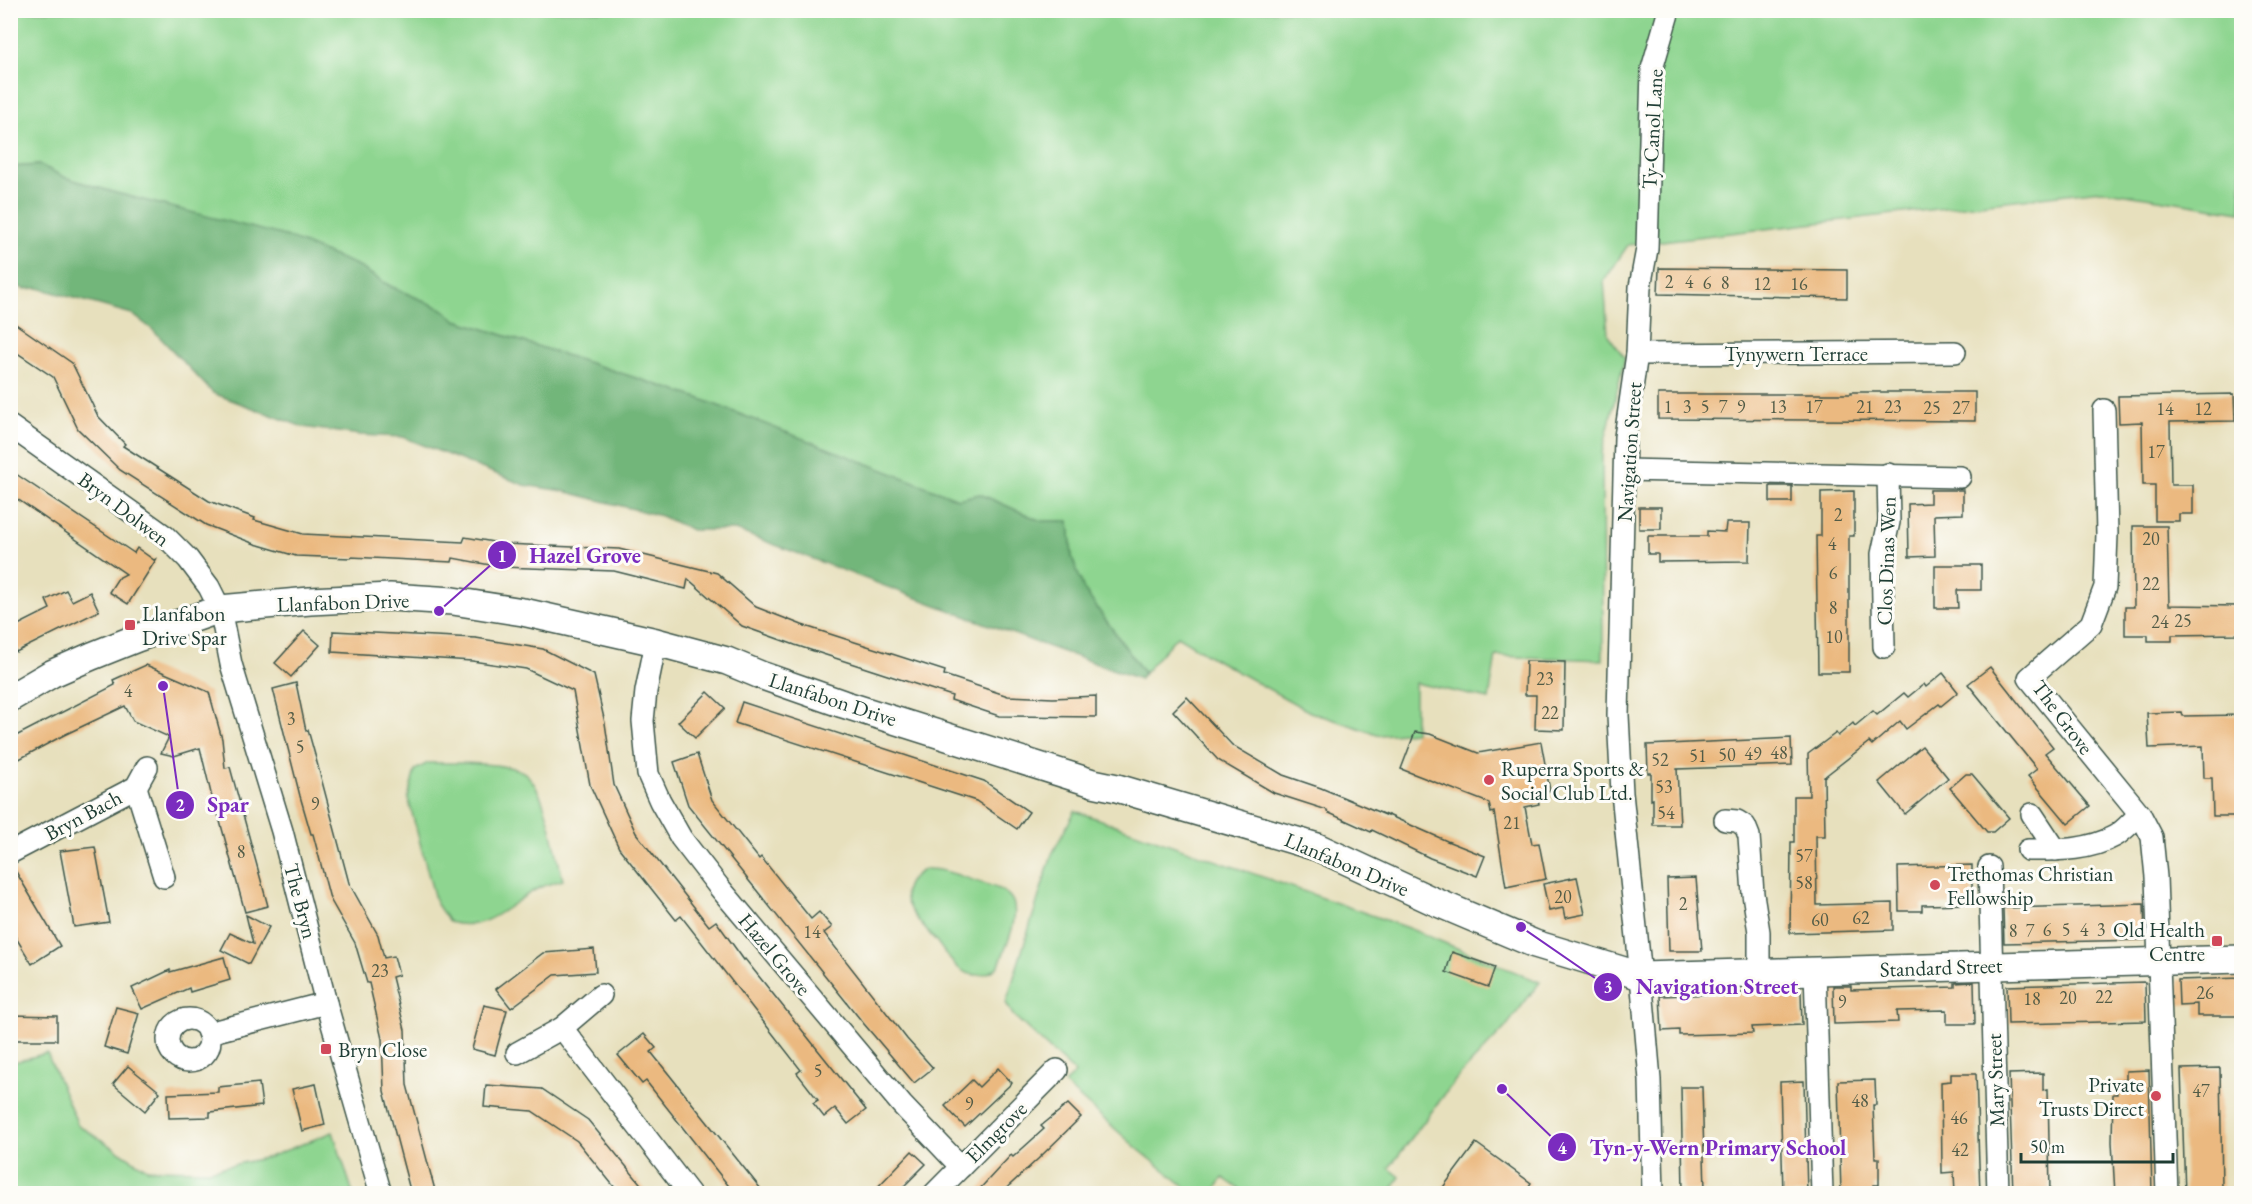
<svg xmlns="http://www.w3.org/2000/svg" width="2252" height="1204" viewBox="0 0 2252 1204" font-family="'EB Garamond',serif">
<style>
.green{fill:#8ed590;stroke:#568962;stroke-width:1.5}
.forest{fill:#72b67a;stroke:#487a57;stroke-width:1.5}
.building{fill:#ebb980}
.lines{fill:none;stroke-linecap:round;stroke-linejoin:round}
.minor-casing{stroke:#3d5549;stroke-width:24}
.tertiary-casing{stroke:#3d5549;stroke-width:30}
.minor{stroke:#fff;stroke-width:21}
.tertiary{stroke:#fff;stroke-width:27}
.poi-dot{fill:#d1495b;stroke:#fdfcf7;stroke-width:2}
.labels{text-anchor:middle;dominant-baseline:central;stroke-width:6;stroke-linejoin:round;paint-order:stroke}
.number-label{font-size:18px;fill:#525c47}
.street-label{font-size:21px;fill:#1f3d34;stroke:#fdfcf7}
.poi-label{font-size:21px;fill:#1f3d34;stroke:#fdfcf7;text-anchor:start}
.leader{fill:none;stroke:#7b2cbf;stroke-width:2}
.callout-dot{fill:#7b2cbf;stroke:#fdfcf7;stroke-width:2}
.mark-label{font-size:18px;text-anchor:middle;font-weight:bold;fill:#fff}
.callout-label{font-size:22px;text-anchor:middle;font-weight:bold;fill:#7b2cbf;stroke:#fdfcf7;stroke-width:6;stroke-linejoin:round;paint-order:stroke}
</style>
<rect width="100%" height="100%" fill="#fdfcf7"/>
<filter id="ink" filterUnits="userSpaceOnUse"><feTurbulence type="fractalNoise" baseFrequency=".0167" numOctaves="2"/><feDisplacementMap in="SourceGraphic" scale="12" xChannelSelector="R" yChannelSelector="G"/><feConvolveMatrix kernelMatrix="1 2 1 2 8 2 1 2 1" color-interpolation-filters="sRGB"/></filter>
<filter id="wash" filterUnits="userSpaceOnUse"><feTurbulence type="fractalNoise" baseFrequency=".008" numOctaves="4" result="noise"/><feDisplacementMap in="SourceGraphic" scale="24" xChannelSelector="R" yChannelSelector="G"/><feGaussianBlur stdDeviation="1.35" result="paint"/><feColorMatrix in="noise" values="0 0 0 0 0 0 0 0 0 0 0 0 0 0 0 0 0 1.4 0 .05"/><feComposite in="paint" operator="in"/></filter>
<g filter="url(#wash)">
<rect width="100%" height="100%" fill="#e7e0bd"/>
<!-- green -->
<g class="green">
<path d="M11 11H2241V212L2101 190 1628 245 1604 281 1608 335 1625 358 1602 453 1603 660 1496 656 1489 699 1415 683V732L1380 735 1310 712 1218 661 1177 636 1144 673 1084 590 1072 557 1069 521H1041L980 494 958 499 698 398 456 320 442 309 390 286 356 265 285 237 116 193 64 177 40 165 11 167Z"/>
<path d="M428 763C449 763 513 761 527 775 548 795 555 852 563 880 556 882 548 884 541 887 508 902 489 934 449 922L436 903 408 798 415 770Z"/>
<path d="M1075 811 1408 928 1540 982 1505 1028 1457 1078 1389 1168 1400 1177 1389 1194 1245 1193 1223 1178 1213 1193H1193L1138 1149 1064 1084 1075 1073 1013 1015 1006 1003 1052 854Z"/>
<path d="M925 869C942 868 959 876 976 881 987 885 1002 888 1010 897 1023 912 1005 949 999 965 993 973 980 977 970 974 956 971 945 953 937 942 917 919 884 891 925 869Z"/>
<path d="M47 1053 78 1125 147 1169 209 1170 269 1157 333 1132 353 1193H11V1063Z"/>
</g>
<!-- forest -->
<path class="forest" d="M40 165 64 177 116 193 285 236 356 265 390 286 442 309 456 320 698 398 958 499 980 494 1041 521H1069L1072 557 1084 590 1144 673 1140 679 1035 642 735 530H692L661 516 563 491 524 485 403 437 360 435 303 427 213 393 153 330 132 314 38 288 24 289 11 283V167Z"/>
<g id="blocks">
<!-- building -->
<g class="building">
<path d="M1659 268 1847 270V298L1658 294Z"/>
<path d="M10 320 72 363 98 416 125 444 123 446 209 501 255 518 254 520 303 534 463 542 465 537 505 544 619 549 717 573 756 607 802 625 945 671 944 675 1008 696 1053 698 1096 696V717L999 716 951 700 952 696 795 645 742 626 688 579 686 589 614 571 501 567 453 558 452 562 351 557V558L296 556 255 544 206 525 120 470 78 429 53 377 10 348Z"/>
<path d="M1851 392H1975V421L1658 419V394H1851Z"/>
<path d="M2234 394 2235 421 2170 422 2171 485H2193V514H2179V521H2155V485H2143L2142 422 2119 423 2118 396Z"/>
<path d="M10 470 134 553 137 548 154 560 157 558 128 604 109 592 118 578 126 574 10 494Z"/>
<rect x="1770" y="486" width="22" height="16"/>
<path d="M1930 490H1963V514L1934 515 1935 556 1909 557 1908 504 1930 503Z"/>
<path d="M1854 491V536H1849V672H1818L1816 536H1821V492Z"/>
<rect x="1639" y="507" width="22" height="22"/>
<path d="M1726 523H1750L1749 561 1658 562V554H1648V536H1707V531L1725 532Z"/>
<path d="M2133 526H2167L2169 605 2239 606V634L2172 635V641H2148V635H2125V607H2134Z"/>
<path d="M1935 565H1981V590H1957L1958 608H1935Z"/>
<path d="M66 590 72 601 90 592 99 611 16 652 10 642V629L50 609 46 600Z"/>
<path d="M304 631 320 645 291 677 275 663Z"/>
<path d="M333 631 476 638 543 649 594 675 605 723 614 785 636 833 709 926 716 921 744 960 745 959 866 1110 848 1124 835 1108 824 1117 813 1103 818 1100 797 1073 801 1070 681 916 676 920 619 848 590 785 573 691 526 669 472 661 332 652Z"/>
<path d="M1526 661 1565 662 1564 730 1535 729 1536 695H1525Z"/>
<path d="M146 665 209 692 222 739 225 768 230 767 268 906 245 912 218 814H216L200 748 174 756 161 753 169 737 133 721 125 706 64 735 10 764V739L115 685 113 680Z"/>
<path d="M1990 667 2053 747 2045 753 2090 806 2068 824 2028 776 2037 769 1968 684Z"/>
<path d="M1943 673 1958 692 1941 706 1939 704 1906 729 1900 721 1872 745 1869 742 1824 777 1825 836H1816L1817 905 1893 903V930L1790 933 1791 842H1794V796H1809L1808 754 1836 733 1838 736 1853 723 1855 726 1873 711 1877 715 1904 693 1908 697 1924 684 1926 687Z"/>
<path d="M296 683 306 731 308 730 315 755 349 883 378 935 384 958 394 956 399 975 392 977 405 1030 407 1085 436 1194H411L384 1091 382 1039 369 983H367L355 943 330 899 313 834H311L300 796 273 689Z"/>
<path d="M708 692 725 708 695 738 678 722Z"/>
<path d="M1187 697 1232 745 1283 775 1321 788 1388 816V815L1447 841 1485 856 1477 876 1430 858 1372 830 1371 832 1327 812V810L1274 793 1218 760 1173 711Z"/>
<path d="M742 702 984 781 1029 812 1017 829 976 801 735 723Z"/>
<path d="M2182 712 2183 716 2241 715V816H2213L2212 778H2204L2203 746 2149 748 2147 713Z"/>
<path d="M1415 732 1430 734 1478 753 1541 742 1550 791 1537 794 1539 804 1525 807 1532 844 1539 843 1546 879 1506 887 1494 812 1491 813 1489 803 1401 769Z"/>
<path d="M1791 738 1792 765 1677 769 1680 825H1653V799L1651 800V773H1648L1647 745Z"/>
<path d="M1922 746 1948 778 1905 814 1879 782Z"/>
<path d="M697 754 712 800 759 859 761 857 811 919 819 912 832 927 824 933 907 1039 933 1068 914 1083 864 1024 688 805 674 762Z"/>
<path d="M1966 774H1972L2009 818 1993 832H1987L1950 788Z"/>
<path d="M95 847 109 922 74 927 60 851Z"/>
<path d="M12 865 60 946 32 964 10 928V866Z"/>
<path d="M1972 865V904L1922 905V911H1899L1898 867Z"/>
<path d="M1577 877 1585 914 1565 918 1563 908 1549 911 1543 884Z"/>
<path d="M1696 878 1702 951H1669L1667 879Z"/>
<path d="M2144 904 2145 940 2004 943 2003 908Z"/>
<path d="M246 915 269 927 249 964 221 950 230 933 253 944Z"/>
<path d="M594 949 596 972 555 975 511 1008 496 989 543 953Z"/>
<path d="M1452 952 1495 967 1488 987 1446 972Z"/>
<path d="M224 957 230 980 190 992 189 988 142 1009 132 988 170 970V972Z"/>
<path d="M2241 978V1016H2197V1004L2179 1005 2178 980Z"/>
<path d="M1974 982 1975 1024H1947V1010L1897 1011 1898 1022 1834 1024 1833 986H1851V990L1955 987V983Z"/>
<path d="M2145 982 2146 1021 2008 1024 2007 986Z"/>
<path d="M1801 991 1802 1025 1752 1027 1753 1033 1679 1035V1030L1662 1031 1660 996Z"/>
<path d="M484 1005 507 1010 495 1055 472 1049Z"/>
<path d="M116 1007 139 1013 127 1054 104 1047Z"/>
<path d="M10 1015 57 1016V1040H10Z"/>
<path d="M644 1034 656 1048 651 1052 765 1194H735L646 1081 642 1084 618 1055Z"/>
<path d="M128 1066 160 1092 145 1111 113 1084Z"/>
<path d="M998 1068 1012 1083 965 1127 945 1106 972 1080 979 1087Z"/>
<path d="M2220 1068 2222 1188 2209 1189V1194H2185L2181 1069Z"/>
<path d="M2149 1070 2152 1194H2115L2112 1142 2113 1094H2117L2116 1080H2126V1071Z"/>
<path d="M2043 1073V1090L2048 1089 2050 1194H2013L2009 1074Z"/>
<path d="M1951 1074H1976L1980 1194H1955L1954 1172 1942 1173 1941 1082 1951 1081Z"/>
<path d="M1875 1080 1876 1105H1873L1875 1158H1879V1185H1874V1194H1841L1838 1081Z"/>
<path d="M1804 1081 1807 1194H1783L1780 1082Z"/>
<path d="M259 1083 262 1106 210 1112V1117L169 1118 168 1094 218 1092V1087Z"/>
<path d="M316 1084 325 1125 302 1131 292 1089Z"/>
<path d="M486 1085 542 1089 588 1120 649 1194H620L577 1141 532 1111 484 1107Z"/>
<path d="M1681 1087H1702L1705 1190 1683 1191Z"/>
<path d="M1068 1104 1081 1117 1038 1159 1000 1194H975L1011 1155 1013 1157 1044 1129 1041 1126Z"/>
<path d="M1476 1143 1531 1183 1524 1194H1438Z"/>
<path d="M912 1151 926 1164 906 1184 897 1194H871Z"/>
</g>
</g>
</g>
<g filter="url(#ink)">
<use href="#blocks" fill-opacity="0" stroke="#3d5549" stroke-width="1.5"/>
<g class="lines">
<!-- minor casing -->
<g class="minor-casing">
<g id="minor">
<path d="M1637 354 1955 352"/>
<path d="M2104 410 2107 534 2105 587 2091 624 2029 678 2140 814 2152 837 2156 877 2167 1194"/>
<path d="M10 426 165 536 188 559 209 587 220 609 231 664 282 831 326 1003 381 1194"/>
<path d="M1625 470 1960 477"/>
<path d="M656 642 646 691 643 721 648 774 660 801 681 838 719 887 902 1105 961 1167"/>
<path d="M1884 647 1882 554 1889 522 1888 474"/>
<path d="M136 787 164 877"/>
<path d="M2032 814 2056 850"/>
<path d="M1725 820 1737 821 1745 826 1749 836 1753 894 1759 932V973"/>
<path d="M2028 850C2058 850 2088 851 2115 836 2124 831 2132 821 2140 814"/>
<path d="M10 853 136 787 147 767"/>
<path d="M1989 867 1998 1194"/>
<path d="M1815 971 1822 1194"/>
<circle cx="189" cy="1040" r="21"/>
<path d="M562 1028 690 1194"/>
<path d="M208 1033 326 1003"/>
<path d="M517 1053 562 1028 601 995"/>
<path d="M934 1194 1057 1070"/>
<path d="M1653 1194 1650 1080 1641 976 1622 793 1618 715 1625 437 1637 354 1640 287 1647 249 1652 69 1669 10"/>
</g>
</g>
<!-- tertiary casing -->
<g class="tertiary-casing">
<path id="tertiary" d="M10 698 51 674 92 656 137 638 220 609 310 601 390 597 453 601 523 612 656 642 727 661 763 676 843 704 1093 783 1117 788 1317 847 1431 900 1535 944 1641 976 2242 959"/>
</g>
<!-- minor -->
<use href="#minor" class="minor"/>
<!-- tertiary -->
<use href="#tertiary" class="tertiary"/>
</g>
</g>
<!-- markers -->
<g class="poi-dot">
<rect x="124" y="619" width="12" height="12" rx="3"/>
<circle cx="1489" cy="780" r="6"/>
<circle cx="1935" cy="885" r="6"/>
<rect x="2211" y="935" width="12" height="12" rx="3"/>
<rect x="320" y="1043" width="12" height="12" rx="3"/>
<circle cx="2156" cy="1096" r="6"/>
</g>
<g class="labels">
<!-- number labels -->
<g class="number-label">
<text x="1669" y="281">2</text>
<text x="1689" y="281">4</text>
<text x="1707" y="282">6</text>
<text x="1725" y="282">8</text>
<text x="1762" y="283">12</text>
<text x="1799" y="283">16</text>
<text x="1668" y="406">1</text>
<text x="1687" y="406">3</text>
<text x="1705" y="406">5</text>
<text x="1723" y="406">7</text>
<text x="1741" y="406">9</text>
<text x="1778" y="406">13</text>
<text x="1814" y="406">17</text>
<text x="1865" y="406">21</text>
<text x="1893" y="406">23</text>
<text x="1932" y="407">25</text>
<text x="1961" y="407">27</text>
<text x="2165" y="408">14</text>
<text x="2203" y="408">12</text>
<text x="2156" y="451">17</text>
<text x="1838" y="514">2</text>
<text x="2151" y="538">20</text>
<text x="1832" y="543">4</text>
<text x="1833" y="572">6</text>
<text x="2151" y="583">22</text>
<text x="1833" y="607">8</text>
<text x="2183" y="620">25</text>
<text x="2160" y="621">24</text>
<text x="1834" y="636">10</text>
<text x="1545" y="678">23</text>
<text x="128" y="690">4</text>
<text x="1550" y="712">22</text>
<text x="291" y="718">3</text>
<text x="300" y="746">5</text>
<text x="1779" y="752">48</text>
<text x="1753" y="753">49</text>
<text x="1727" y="754">50</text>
<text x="1698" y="755">51</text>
<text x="1660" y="759">52</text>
<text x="1664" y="786">53</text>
<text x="315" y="803">9</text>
<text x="1666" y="812">54</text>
<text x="1512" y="822">21</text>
<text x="241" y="851">8</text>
<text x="1804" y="855">57</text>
<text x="1804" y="882">58</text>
<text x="1563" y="896">20</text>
<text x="1683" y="903">2</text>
<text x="1861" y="917">62</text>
<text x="1820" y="919">60</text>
<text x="2047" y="929">6</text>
<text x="2066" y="929">5</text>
<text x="2084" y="929">4</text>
<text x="2101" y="929">3</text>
<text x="2013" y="930">8</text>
<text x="2030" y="930">7</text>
<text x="812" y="931">14</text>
<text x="380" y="970">23</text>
<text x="2205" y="992">26</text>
<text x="2104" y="996">22</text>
<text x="2068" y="997">20</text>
<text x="2032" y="998">18</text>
<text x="1842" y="1001">9</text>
<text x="818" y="1070">5</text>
<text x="2201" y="1090">47</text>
<text x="1860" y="1100">48</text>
<text x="969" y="1103">9</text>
<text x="1959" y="1117">46</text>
<text x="1960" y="1149">42</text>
</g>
<!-- street labels -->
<g class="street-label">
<text transform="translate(1652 129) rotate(-87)">Ty-Canol Lane</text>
<text x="1796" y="353">Tynywern Terrace</text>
<text transform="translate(1629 452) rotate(-86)">Navigation Street</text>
<text transform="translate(124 509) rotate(37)">Bryn Dolwen</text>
<text transform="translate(1886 561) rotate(-88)">Clos Dinas Wen</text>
<text transform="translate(343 602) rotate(-2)">Llanfabon Drive</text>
<text transform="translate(833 699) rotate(18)">Llanfabon Drive</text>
<text transform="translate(2063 717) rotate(53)">The Grove</text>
<text transform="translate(83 815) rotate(-28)">Bryn Bach</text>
<text transform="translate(1347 864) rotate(23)">Llanfabon Drive</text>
<text transform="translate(301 901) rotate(75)">The Bryn</text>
<text transform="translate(775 954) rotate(50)">Hazel Grove</text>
<text transform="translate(1941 967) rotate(-2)">Standard Street</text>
<text transform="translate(1995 1080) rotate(-92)">Mary Street</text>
<text transform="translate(996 1132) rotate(-45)">Elmgrove</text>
</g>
<!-- poi labels -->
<g class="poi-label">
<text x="142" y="613">Llanfabon<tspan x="142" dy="24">Drive Spar</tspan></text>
<text x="1501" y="768">Ruperra Sports &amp;<tspan x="1501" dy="24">Social Club Ltd.</tspan></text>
<text x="1947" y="873">Trethomas Christian<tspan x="1947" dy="24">Fellowship</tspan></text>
<text x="2205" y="929" text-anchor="end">Old Health<tspan x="2205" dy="24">Centre</tspan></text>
<text x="338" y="1049">Bryn Close</text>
<text x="2144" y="1084" text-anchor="end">Private<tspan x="2144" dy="24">Trusts Direct</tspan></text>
</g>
</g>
<!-- callouts -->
<path class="leader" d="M439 611L502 555M163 686L180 805M1521 927L1608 987M1502 1089L1562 1147"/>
<g class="callout-dot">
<circle cx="439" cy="611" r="6"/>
<circle cx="163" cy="686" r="6"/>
<circle cx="1521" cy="927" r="6"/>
<circle cx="1502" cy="1089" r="6"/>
<circle cx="502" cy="555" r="15"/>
<circle cx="180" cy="805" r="15"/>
<circle cx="1608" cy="987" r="15"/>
<circle cx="1562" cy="1147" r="15"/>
</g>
<g class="mark-label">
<text x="502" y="562">1</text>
<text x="180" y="811">2</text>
<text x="1608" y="993">3</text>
<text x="1562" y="1154">4</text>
</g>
<g class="callout-label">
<text x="585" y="563">Hazel Grove</text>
<text x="228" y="812">Spar</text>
<text x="1717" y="994">Navigation Street</text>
<text x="1718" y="1155">Tyn-y-Wern Primary School</text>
</g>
<!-- margin -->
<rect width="2252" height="1204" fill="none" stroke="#fdfcf7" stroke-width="36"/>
<!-- scale -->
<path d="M2021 1153v9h152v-9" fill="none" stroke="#1f3d34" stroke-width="3"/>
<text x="2030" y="1153" font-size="18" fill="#1f3d34" stroke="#fdfcf7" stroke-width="4.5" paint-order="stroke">50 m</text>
</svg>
